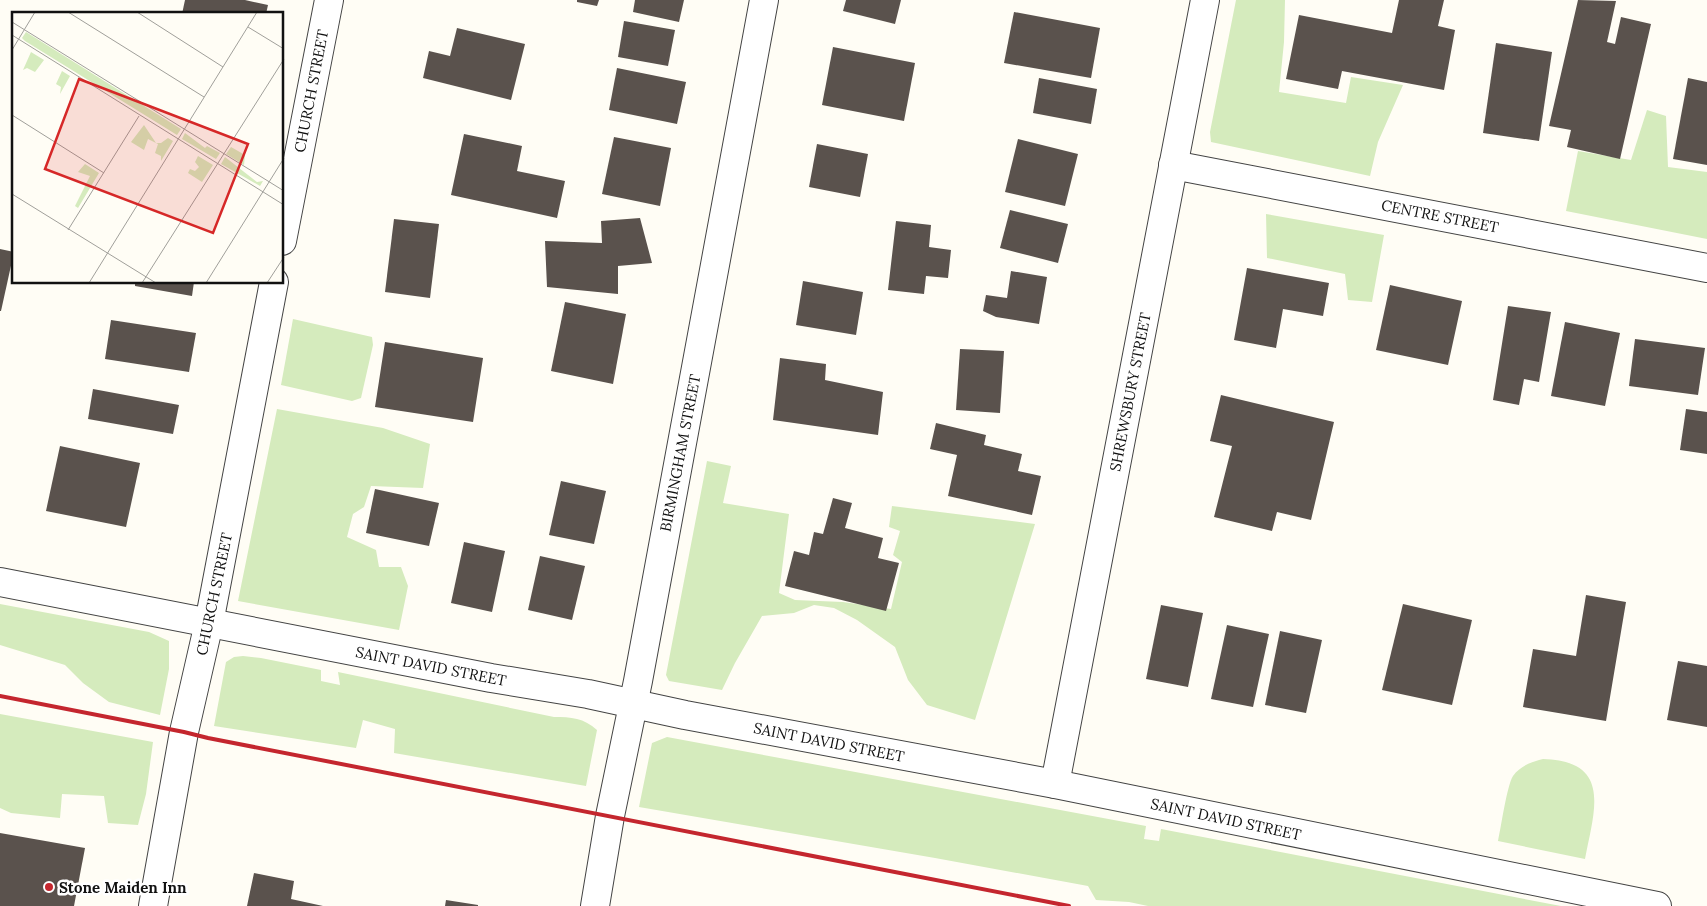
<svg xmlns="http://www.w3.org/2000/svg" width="1707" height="906" viewBox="0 0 1707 906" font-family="Lora,serif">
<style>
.green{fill:#d5ebbd}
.building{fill:#5a524d}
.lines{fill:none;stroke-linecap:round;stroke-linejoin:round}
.street-casing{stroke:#444;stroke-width:30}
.street{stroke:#fff;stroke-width:28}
.rail{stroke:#c4262e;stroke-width:4}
.poi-dot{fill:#c4262e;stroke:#fff;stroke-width:2}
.labels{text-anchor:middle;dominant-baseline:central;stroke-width:5;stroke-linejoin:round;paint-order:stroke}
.street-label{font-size:15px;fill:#111;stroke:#fff}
.poi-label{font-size:15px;font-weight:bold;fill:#111;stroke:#fff;text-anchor:start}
.inset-road{fill:none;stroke:#a09f9a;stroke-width:1}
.view{fill:#d62828;fill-opacity:0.15;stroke:#d62828;stroke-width:2.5}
.inset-edge{fill:none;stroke:#111;stroke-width:2.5}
</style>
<rect width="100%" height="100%" fill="#fffdf5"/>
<!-- green -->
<g class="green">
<path d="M1236 0H1285L1284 42 1279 92 1346 103 1351 77 1403 85 1378 142 1370 176 1211 142 1210 132Z"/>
<path d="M1647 110 1666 116 1668 167 1707 172V239L1566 211 1578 151 1631 160Z"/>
<path d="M1266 214 1384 235 1372 302 1348 300 1345 274 1267 258Z"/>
<path d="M293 319 372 337 373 345 361 398 352 401 281 385Z"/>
<path d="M277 409 383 428 430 444 423 488 371 486 364 507 353 514 347 537 376 550 379 567H401L408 586 399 630 238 601Z"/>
<path d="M707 461 731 466 723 503 789 514 779 593 795 600 843 602 891 609 902 562 893 555 900 531 889 527 892 506 1035 524 975 720 927 705 908 680 895 647 857 620 834 608 814 605 794 613 762 616 735 663 722 690 669 681 666 675Z"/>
<path d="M0 604 149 632 169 641V669L160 715 109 702 83 683 65 665 0 645Z"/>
<path d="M243 656 261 658 321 670V681L340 685 338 672 554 717C571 717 584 718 597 730L586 786 394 753 395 729 363 720 356 748 214 726 226 662 234 657Z"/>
<path d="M0 714 153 742 146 794 138 825 108 823 104 796 62 794 60 818 11 813 0 808Z"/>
<path d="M667 737 1146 826 1144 839 1159 841 1161 829 1561 906H1148L1129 902 1096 900 1088 886 935 858 639 807 652 743Z"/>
<path d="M1543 759C1613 761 1594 811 1585 859L1498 841C1501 828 1507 785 1513 776 1520 766 1531 762 1543 759Z"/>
</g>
<!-- building -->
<g class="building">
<path d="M185 0H245L268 5 266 14H182Z"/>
<path d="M577 0H599L597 6 577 2Z"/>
<path d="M635 0H684L679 22 633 12Z"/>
<path d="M846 0H901L895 24 843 11Z"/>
<path d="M1399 0H1444L1438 26 1455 30 1444 90 1342 71 1338 89 1286 79 1299 15 1392 33Z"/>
<path d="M1578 0 1616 1 1607 42 1615 44 1621 17 1651 24 1620 159 1567 147 1571 130 1549 126Z"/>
<path d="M1014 12 1100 28 1091 78 1004 63Z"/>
<path d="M624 21 675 30 668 66 618 57Z"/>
<path d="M457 28 525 44 511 100 423 78 429 51 450 56Z"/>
<path d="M1496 43 1552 52 1539 141 1483 133Z"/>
<path d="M833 47 915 63 904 121 822 105Z"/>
<path d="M617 68 686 82 677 124 609 110Z"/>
<path d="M1039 78 1097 89 1091 124 1033 113Z"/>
<path d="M1688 78 1707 82V165L1673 159Z"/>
<path d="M464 134 522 146 517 171 565 181 557 218 451 195Z"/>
<path d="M614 137 671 148 660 206 602 194Z"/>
<path d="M1018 139 1078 154 1065 206 1005 192Z"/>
<path d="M817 144 868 154 860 197 809 187Z"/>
<path d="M1010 210 1068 224 1058 263 1000 248Z"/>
<path d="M640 218 652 263 618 266V294L547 287 545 241 602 243 601 221Z"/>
<path d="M394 219 439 224 430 298 385 292Z"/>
<path d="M896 221 931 225 929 247 951 250 948 278 926 276 924 294 888 290Z"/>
<path d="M0 249 14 252 1 311H0Z"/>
<path d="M1247 268 1329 283 1323 316 1283 309 1276 348 1234 340Z"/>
<path d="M1011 271 1047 277 1039 324 996 317 983 311 986 295 1007 298Z"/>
<path d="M803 281 863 292 856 335 796 325Z"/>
<path d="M135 282H194L192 296 135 286Z"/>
<path d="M1390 285 1462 301 1448 365 1376 350Z"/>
<path d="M565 302 626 314 613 384 551 371Z"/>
<path d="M1508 306 1551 312 1539 382 1524 379 1519 405 1493 400Z"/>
<path d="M111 320 196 333 189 372 105 359Z"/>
<path d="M1565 322 1620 333 1605 406 1551 396Z"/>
<path d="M1635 339 1705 348 1698 395 1629 386Z"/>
<path d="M385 342 483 358 473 422 375 407Z"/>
<path d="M960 349 1004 351 1000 413 956 410Z"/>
<path d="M780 358 826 364 825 380 883 392 878 435 773 420Z"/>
<path d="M93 389 179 405 173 434 88 419Z"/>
<path d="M1221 395 1334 422 1311 520 1277 512 1272 531 1214 517 1232 446 1210 441Z"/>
<path d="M1686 409 1707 412V454L1680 450Z"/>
<path d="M936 423 986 435 984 445 1022 454 1018 471 1041 476 1032 515 948 496 957 455 930 449Z"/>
<path d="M60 446 140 463 126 527 46 511Z"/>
<path d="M561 481 606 491 594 544 549 535Z"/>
<path d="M375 489 439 503 429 546 366 533Z"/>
<path d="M833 498 852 503 845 528 883 538 878 558 899 563 886 611 785 586 794 551 809 555 814 532 823 534Z"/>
<path d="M464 542 505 551 492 612 451 603Z"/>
<path d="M540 556 585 566 572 620 528 610Z"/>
<path d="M1586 595 1626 602 1606 721 1523 707 1533 649 1576 656Z"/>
<path d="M1403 604 1472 620 1452 705 1382 690Z"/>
<path d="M1161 605 1203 613 1188 687 1146 679Z"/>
<path d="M1227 625 1269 634 1253 707 1211 699Z"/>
<path d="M1280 631 1322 640 1306 713 1265 705Z"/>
<path d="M1678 661 1707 666V727L1667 720Z"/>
<path d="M0 833 85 848 74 906H0Z"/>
<path d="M254 873 294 881 291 899 323 906H247Z"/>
<path d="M446 900 478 905V906H445Z"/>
</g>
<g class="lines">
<!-- street casing -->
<g class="street-casing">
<g id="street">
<path d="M1173 165 1707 268"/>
<path d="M282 241 329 0"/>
<path d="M0 582 491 678 588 694 685 715 1055 784 1657 906"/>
<path d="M1055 784 1205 0"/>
<path d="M153 906 184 732 209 623 274 282"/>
<path d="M595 906 610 816 638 681 764 0"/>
</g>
</g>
<!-- street -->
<use href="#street" class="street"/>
<!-- rail -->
<path class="rail" d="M0 696 184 732 208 738 1069 906"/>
</g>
<!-- markers -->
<circle class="poi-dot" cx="49" cy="887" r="5"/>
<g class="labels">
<!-- street labels -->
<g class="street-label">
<text transform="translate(311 91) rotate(-79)">CHURCH STREET</text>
<text transform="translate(1440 216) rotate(11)">CENTRE STREET</text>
<text transform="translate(1130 392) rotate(-79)">SHREWSBURY STREET</text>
<text transform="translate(680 453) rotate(-79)">BIRMINGHAM STREET</text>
<text transform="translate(214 594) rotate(-78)">CHURCH STREET</text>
<text transform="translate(431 666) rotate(11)">SAINT DAVID STREET</text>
<text transform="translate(829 742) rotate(11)">SAINT DAVID STREET</text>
<text transform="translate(1226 819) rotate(12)">SAINT DAVID STREET</text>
</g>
<!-- poi labels -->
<g class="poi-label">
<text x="59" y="887">Stone Maiden Inn</text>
</g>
</g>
<!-- overview -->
<g transform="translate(12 12)">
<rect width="271" height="271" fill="#fffdf5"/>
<path d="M14 20 169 117 165 123 13 29 10 26ZM19 40 32 48 23 60 15 56 11 58ZM50 59 58 64 48 82 49 75 44 72ZM132 113 144 131H149L156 126 161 129 149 149V144L143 141 146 132 136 127 132 138 119 130ZM173 121 193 136 195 134 208 141 204 147 170 127ZM219 135 233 143 232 153 214 142ZM186 144 201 153 190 170 176 161 178 157 183 159 187 155 183 150ZM213 145 245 170 251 169 248 174 209 152ZM73 152 87 161 66 196 63 194 78 164 66 160Z" fill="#d5ebbd"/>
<path class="inset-road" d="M56 0 192 85M125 0 211 55M0 10 272 179M236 15 272 37M0 23 272 193M0 38 23 0M0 103 92 161M0 182 144 271M56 218 127 104M77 271 245 0M130 271 272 47M194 271 272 146M255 271 272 245"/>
<path class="view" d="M67 67 236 132 201 221 33 157Z"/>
<rect width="271" height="271" class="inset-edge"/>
</g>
</svg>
